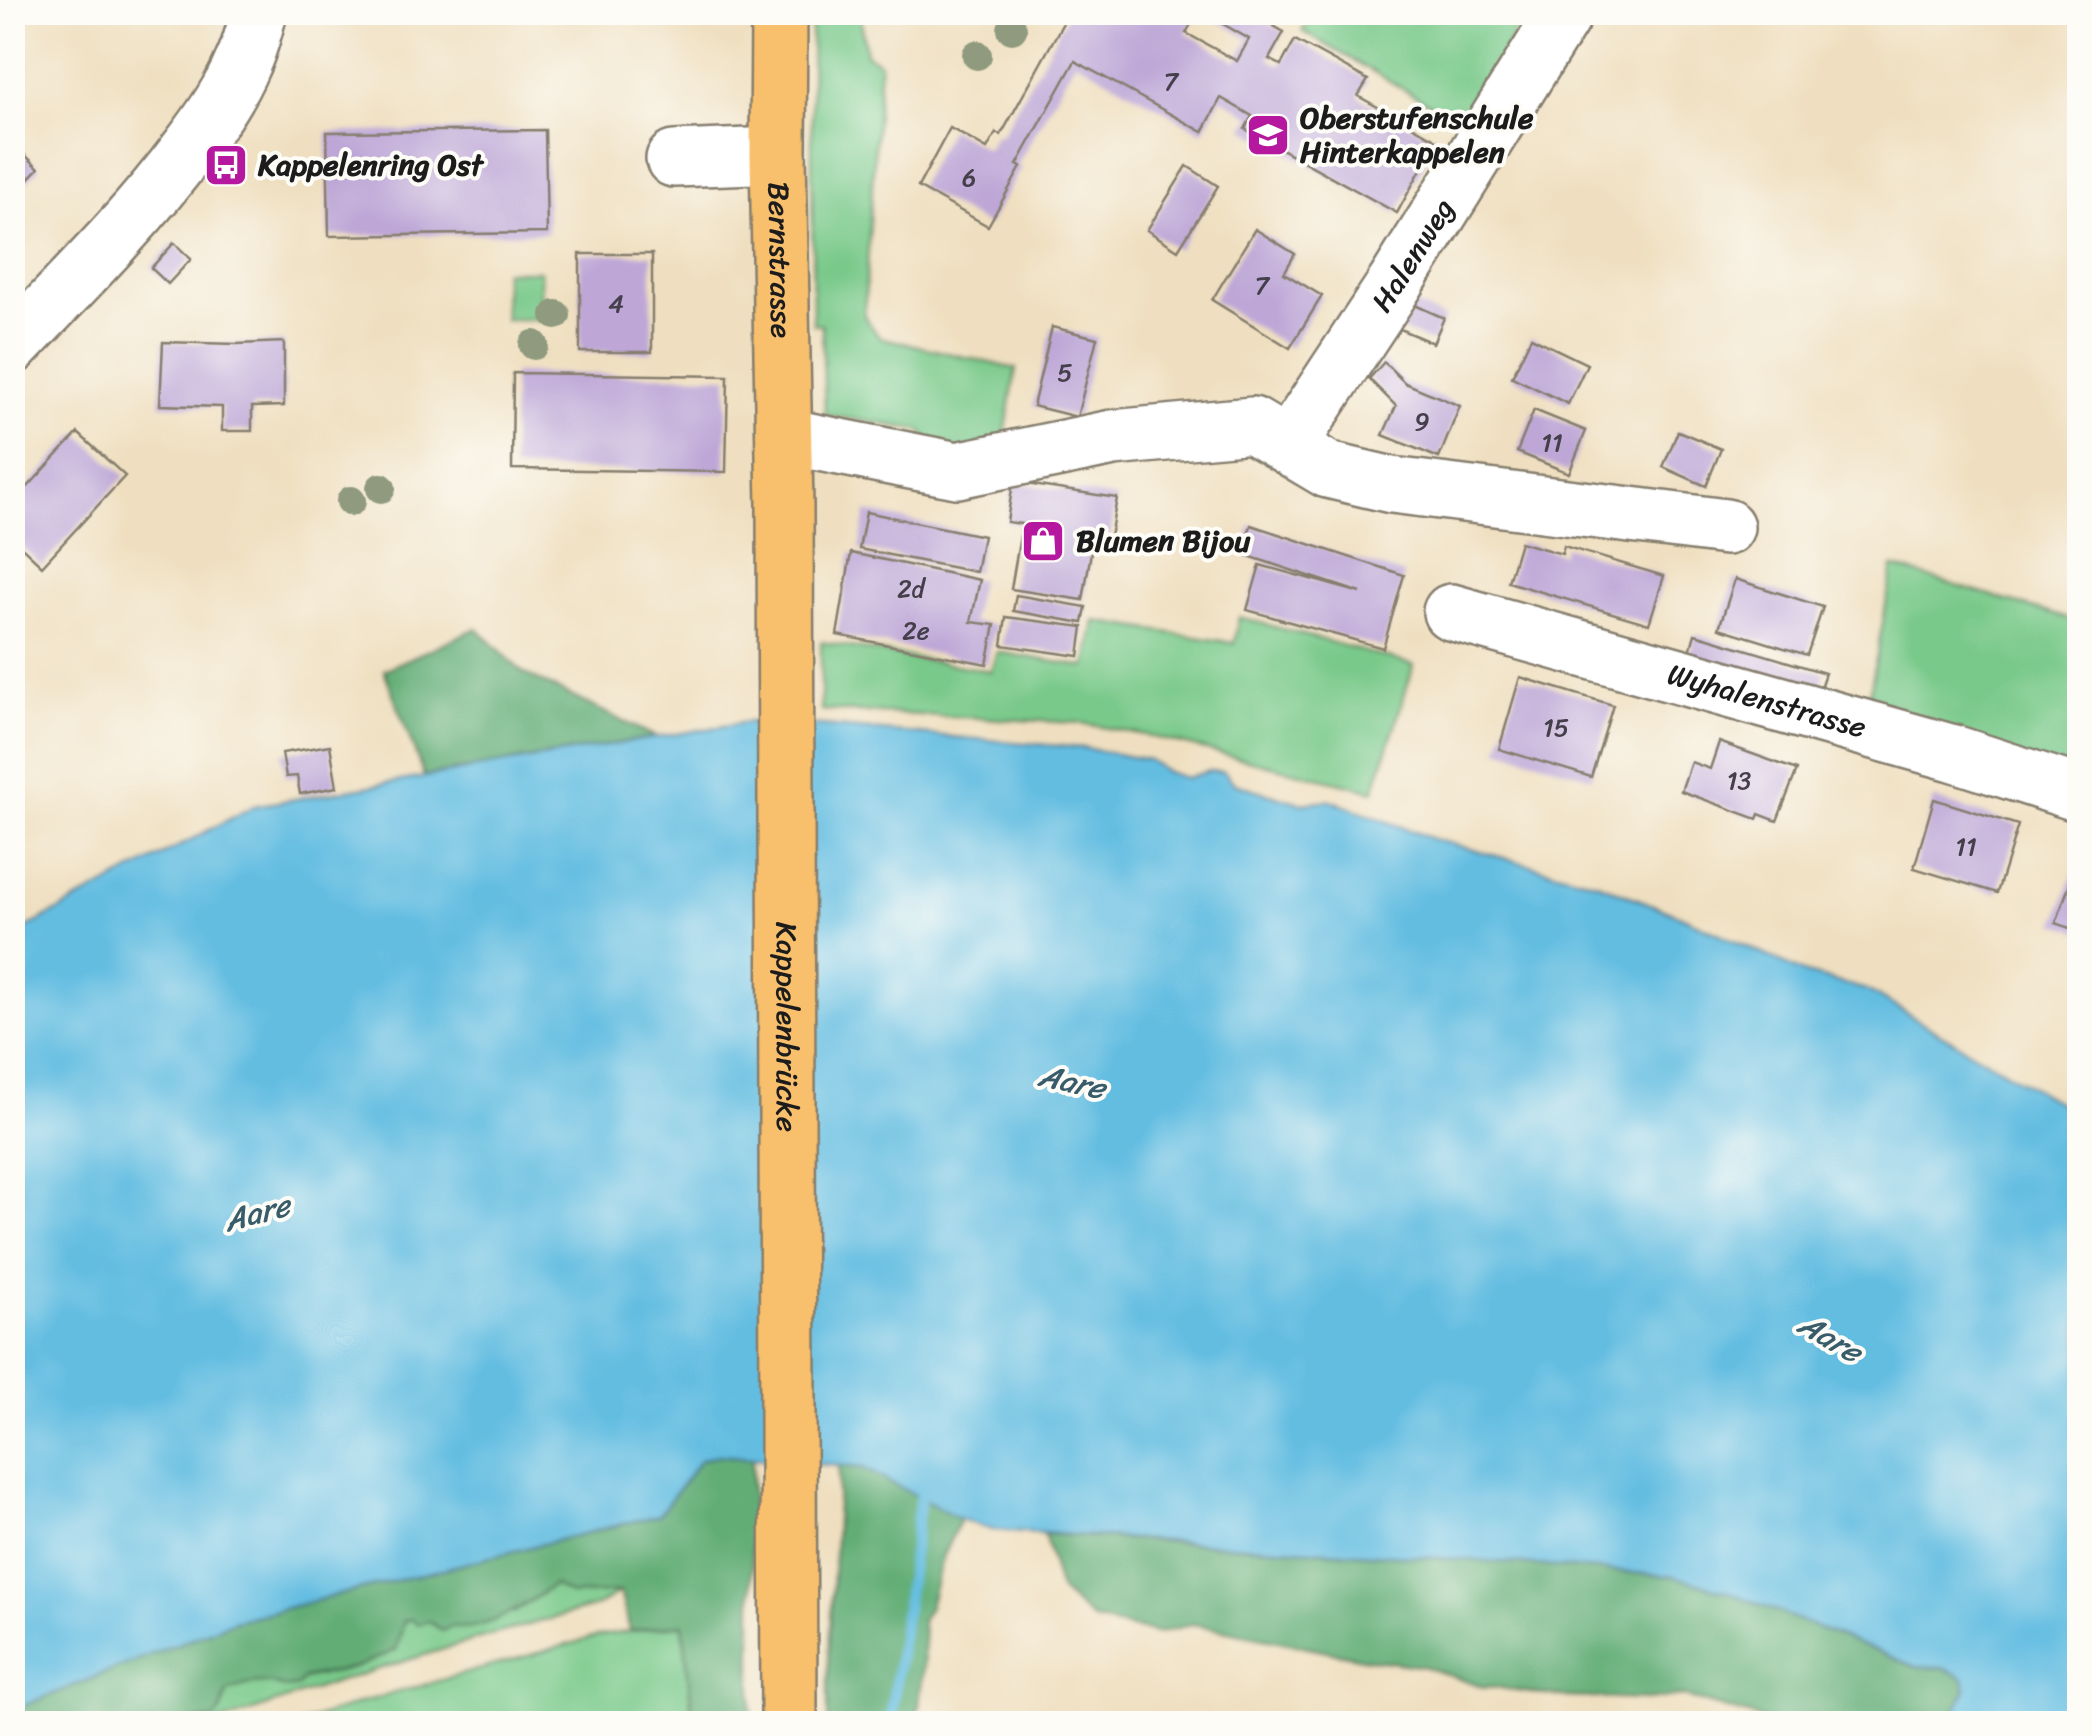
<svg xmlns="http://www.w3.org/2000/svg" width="2092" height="1736" viewBox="0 0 2092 1736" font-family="Sriracha,sans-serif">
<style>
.green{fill:#79c98a;stroke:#4a7253;stroke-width:2.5}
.forest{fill:#62ad76;stroke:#3f6449;stroke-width:2.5}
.water{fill:#64bde1;stroke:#406c7e;stroke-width:2.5}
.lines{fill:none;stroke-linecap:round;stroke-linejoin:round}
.stream{stroke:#64bde1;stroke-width:11}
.building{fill:#bea7d7}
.minor-casing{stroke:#867e6e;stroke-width:60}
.major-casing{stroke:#867e6e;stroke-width:60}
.minor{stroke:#fff;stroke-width:55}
.major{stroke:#f8bf6c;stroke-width:55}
.tree{fill:#8f9a7e}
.labels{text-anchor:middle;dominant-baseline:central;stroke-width:8;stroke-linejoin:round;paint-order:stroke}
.number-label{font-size:25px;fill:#443f4b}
.poi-label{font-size:30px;font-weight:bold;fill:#1c1c1c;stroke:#fdfcf7;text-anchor:start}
.street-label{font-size:30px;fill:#1c1c1c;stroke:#fdfcf7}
.water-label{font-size:32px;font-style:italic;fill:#395c6b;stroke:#fdfcf7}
</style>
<rect width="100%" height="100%" fill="#fdfcf7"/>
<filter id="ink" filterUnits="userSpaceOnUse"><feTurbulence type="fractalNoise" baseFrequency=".01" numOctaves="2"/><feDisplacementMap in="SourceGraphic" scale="20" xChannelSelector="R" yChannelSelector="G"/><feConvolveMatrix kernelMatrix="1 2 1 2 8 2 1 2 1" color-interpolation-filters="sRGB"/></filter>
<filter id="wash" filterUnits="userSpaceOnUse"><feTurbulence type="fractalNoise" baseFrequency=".0048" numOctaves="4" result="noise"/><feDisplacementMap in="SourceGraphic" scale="40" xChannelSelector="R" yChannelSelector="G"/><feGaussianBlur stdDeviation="2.25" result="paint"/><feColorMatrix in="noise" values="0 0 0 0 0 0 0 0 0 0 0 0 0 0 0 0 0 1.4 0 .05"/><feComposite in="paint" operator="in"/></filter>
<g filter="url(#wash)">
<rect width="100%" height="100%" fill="#efdfc0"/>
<!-- green -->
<g class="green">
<path d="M811 13H860L866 54 880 63 864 316 879 337 1016 369 1002 453 950 463 920 430 825 415 822 325 813 324Z"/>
<path d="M1313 13V12L1526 13 1463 123 1302 31Z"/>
<path d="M504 271H540L541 319 505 320Z"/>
<path d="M1893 567 2079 622V784L1865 719Z"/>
<path d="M1239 617 1414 665 1374 791 1145 735 1080 723 821 710V642L991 671 997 652 1086 667 1095 621 1234 643Z"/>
<path d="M553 1585 572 1595 620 1592 597 1606 477 1639 333 1683 219 1723 165 1724 201 1722 221 1712 227 1692 241 1685 303 1679 354 1668 396 1650 404 1621 411 1619 418 1624 429 1621 452 1626 515 1612Z"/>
<path d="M683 1624 693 1723 299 1724 362 1702 599 1636Z"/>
</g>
<!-- forest -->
<g class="forest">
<path d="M477 628 523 673 656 737 424 776 384 670Z"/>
<path d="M718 1455 752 1458V1723H693L683 1624 630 1631 620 1592 572 1595 553 1585C530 1602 481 1636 452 1626L442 1631 429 1621 418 1624 411 1619 404 1621 396 1650 354 1668 303 1678 298 1686C278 1691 277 1682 262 1683 251 1683 237 1687 227 1692L221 1712 215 1719 165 1724H13V1710L234 1621 659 1515 700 1460Z"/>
<path d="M839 1466 863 1468 960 1519 943 1556 928 1609 921 1620C928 1654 920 1690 917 1723L828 1724V1663Z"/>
<path d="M1044 1534 1486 1561 1673 1576 1726 1591 1916 1667 1943 1668 1964 1678 1966 1689 1951 1723H1776L1682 1696 1647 1700 1562 1697 1479 1686 1425 1667 1362 1658 1193 1624 1157 1633 1093 1620 1060 1591Z"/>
</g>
<!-- water -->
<path class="water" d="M747 722 823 726 1084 748 1149 760 1167 772 1186 778 1209 771 1224 772 1234 783 1300 803 1331 800 1433 839 1595 882 1681 916 1806 974 1867 990 2079 1115V1723H1954L1951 1722 1966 1689 1964 1678 1943 1668 1916 1667 1726 1591 1673 1576 1486 1561 993 1530 960 1519 863 1468 718 1455 700 1460 659 1515 234 1621 13 1710V935L254 806Z"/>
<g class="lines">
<!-- stream -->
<path class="stream" d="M890 1724 922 1485"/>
</g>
<g id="blocks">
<!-- building -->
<g class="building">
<path d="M1069 12H1198L1186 33 1237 61 1249 39 1202 12H1249L1284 32 1269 59 1281 65 1295 40 1368 80 1358 96 1437 140 1397 213 1245 129 1252 116 1221 98 1203 132 1075 61 1017 165 1021 167 988 226 918 187 950 128 987 149 996 133 1001 135Z"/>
<path d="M545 130 547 233 329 236 327 132Z"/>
<path d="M12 143 39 168 12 197Z"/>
<path d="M1187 166 1218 186 1178 250 1147 230Z"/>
<path d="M1255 229 1295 254 1284 273 1322 296 1290 348 1212 300Z"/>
<path d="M174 243 191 259 168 284 151 268Z"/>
<rect x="580" y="254" width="72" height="98"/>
<path d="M1408 302 1444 318 1433 343 1397 328Z"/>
<path d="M1052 327 1097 338 1077 417 1033 406Z"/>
<path d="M1531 337 1587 364 1568 404 1512 377Z"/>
<path d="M163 342 237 344 284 342V406L252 407V431H222V407L160 405Z"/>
<path d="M1384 362 1405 383 1460 406 1439 458 1383 435 1396 406 1369 379Z"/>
<path d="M513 373 728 376 726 472 512 469Z"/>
<path d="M1534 410 1586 431 1569 473 1517 452Z"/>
<path d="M1678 431 1721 449 1706 486 1663 467Z"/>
<path d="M78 433 125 476 42 566 12 538V504Z"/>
<path d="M1013 482 1117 498 1108 548 1092 546 1083 600 1011 589 1022 524 1007 522Z"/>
<path d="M866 512 983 536 976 572 859 549Z"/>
<path d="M1251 525 1404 575 1383 648 1247 610 1260 565 1361 593 1242 554Z"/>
<path d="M1520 542 1562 554 1564 546 1664 576 1649 624 1508 582Z"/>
<path d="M851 553 980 580 971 622 995 625 987 664 837 635Z"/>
<path d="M1735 579 1823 607 1807 655 1719 628Z"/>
<path d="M1016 595 1086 607 1083 623 1013 611Z"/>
<path d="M1006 617 1083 627 1079 656 1002 645Z"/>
<path d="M1695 634 1825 673 1818 694 1689 655Z"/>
<path d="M1520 677 1613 705 1591 777 1499 749Z"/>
<path d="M1719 742 1797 770 1777 821 1759 814 1757 819 1681 791 1691 762 1710 769Z"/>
<path d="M330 745 337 787 300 794 297 776 286 777 282 753Z"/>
<path d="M1934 799 2018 825 1997 893 1914 868Z"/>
<path d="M2079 857H2080V932L2056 923Z"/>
</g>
</g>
</g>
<g filter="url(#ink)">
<use href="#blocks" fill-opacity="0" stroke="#867e6e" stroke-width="2.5"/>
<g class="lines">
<!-- minor casing -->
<g class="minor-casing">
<g id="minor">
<path d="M674 159 778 155"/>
<path d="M12 346C73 282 136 220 189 149 209 123 229 95 242 64 250 48 254 30 259 12"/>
<path d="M784 436 957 470 1113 438 1252 425 1328 470 1392 485 1726 527"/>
<path id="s1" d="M1288 446 1395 284 1565 12"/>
<path id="s2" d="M1451 612 1953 753 2080 794"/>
</g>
</g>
<!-- major casing -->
<g class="major-casing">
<g id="major">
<path id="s3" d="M779 12 778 155 785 506 789 1724"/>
</g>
</g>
<!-- minor -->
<use href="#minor" class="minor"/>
<!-- major -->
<use href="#major" class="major"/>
</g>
<!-- trees -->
<g class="tree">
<circle cx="1012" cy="29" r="15"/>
<circle cx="977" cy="55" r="15"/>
<circle cx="556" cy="315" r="15"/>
<circle cx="534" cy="345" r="15"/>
<circle cx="381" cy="488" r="15"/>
<circle cx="351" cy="501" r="15"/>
</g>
</g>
<!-- icons -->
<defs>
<g id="school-square" transform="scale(2.25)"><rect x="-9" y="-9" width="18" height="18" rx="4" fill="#b5179e" stroke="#fdfcf7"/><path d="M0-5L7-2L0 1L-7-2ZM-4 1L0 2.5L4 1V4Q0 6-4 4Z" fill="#fff"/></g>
<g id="bus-square" transform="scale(2.25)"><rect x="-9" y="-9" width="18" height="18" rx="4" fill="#b5179e" stroke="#fdfcf7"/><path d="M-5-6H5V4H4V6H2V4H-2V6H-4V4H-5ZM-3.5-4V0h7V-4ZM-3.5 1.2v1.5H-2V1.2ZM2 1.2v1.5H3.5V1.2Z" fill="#fff"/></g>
<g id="shop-square" transform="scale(2.25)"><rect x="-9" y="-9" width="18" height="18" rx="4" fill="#b5179e" stroke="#fdfcf7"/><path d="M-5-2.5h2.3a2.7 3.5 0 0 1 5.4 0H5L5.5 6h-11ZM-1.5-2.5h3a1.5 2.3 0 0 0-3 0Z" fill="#fff"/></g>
</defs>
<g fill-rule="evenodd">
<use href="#school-square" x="1268" y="135"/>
<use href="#bus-square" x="226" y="165"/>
<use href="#shop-square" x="1043" y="541"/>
</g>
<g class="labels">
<!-- number labels -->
<g class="number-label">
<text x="1171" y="81">7</text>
<text x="969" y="177">6</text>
<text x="1262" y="285">7</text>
<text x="616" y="303">4</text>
<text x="1065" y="372">5</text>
<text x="1422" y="421">9</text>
<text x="1552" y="442">11</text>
<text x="911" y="588">2d</text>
<text x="916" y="630">2e</text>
<text x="1556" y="727">15</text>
<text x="1739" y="780">13</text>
<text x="1966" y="846">11</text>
</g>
<!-- poi labels -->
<g class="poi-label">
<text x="1300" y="118">Oberstufenschule<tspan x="1300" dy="34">Hinterkappelen</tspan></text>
<text x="258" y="165">Kappelenring Ost</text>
<text x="1076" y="541">Blumen Bijou</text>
</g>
<!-- street labels -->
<g class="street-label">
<text stroke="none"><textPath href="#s1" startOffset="228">Halenweg</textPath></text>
<text stroke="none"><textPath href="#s3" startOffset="248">Bernstrasse</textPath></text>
<text stroke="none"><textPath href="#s2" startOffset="328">Wyhalenstrasse</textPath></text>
<text stroke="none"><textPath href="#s3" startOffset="1015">Kappelenbrücke</textPath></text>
</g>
<!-- water labels -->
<g class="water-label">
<text transform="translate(1072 1082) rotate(12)">Aare</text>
<text transform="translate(257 1213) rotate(-15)">Aare</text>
<text transform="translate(1830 1338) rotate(30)">Aare</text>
</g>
</g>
<!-- margin -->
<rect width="2092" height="1736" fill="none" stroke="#fdfcf7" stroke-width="50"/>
</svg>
